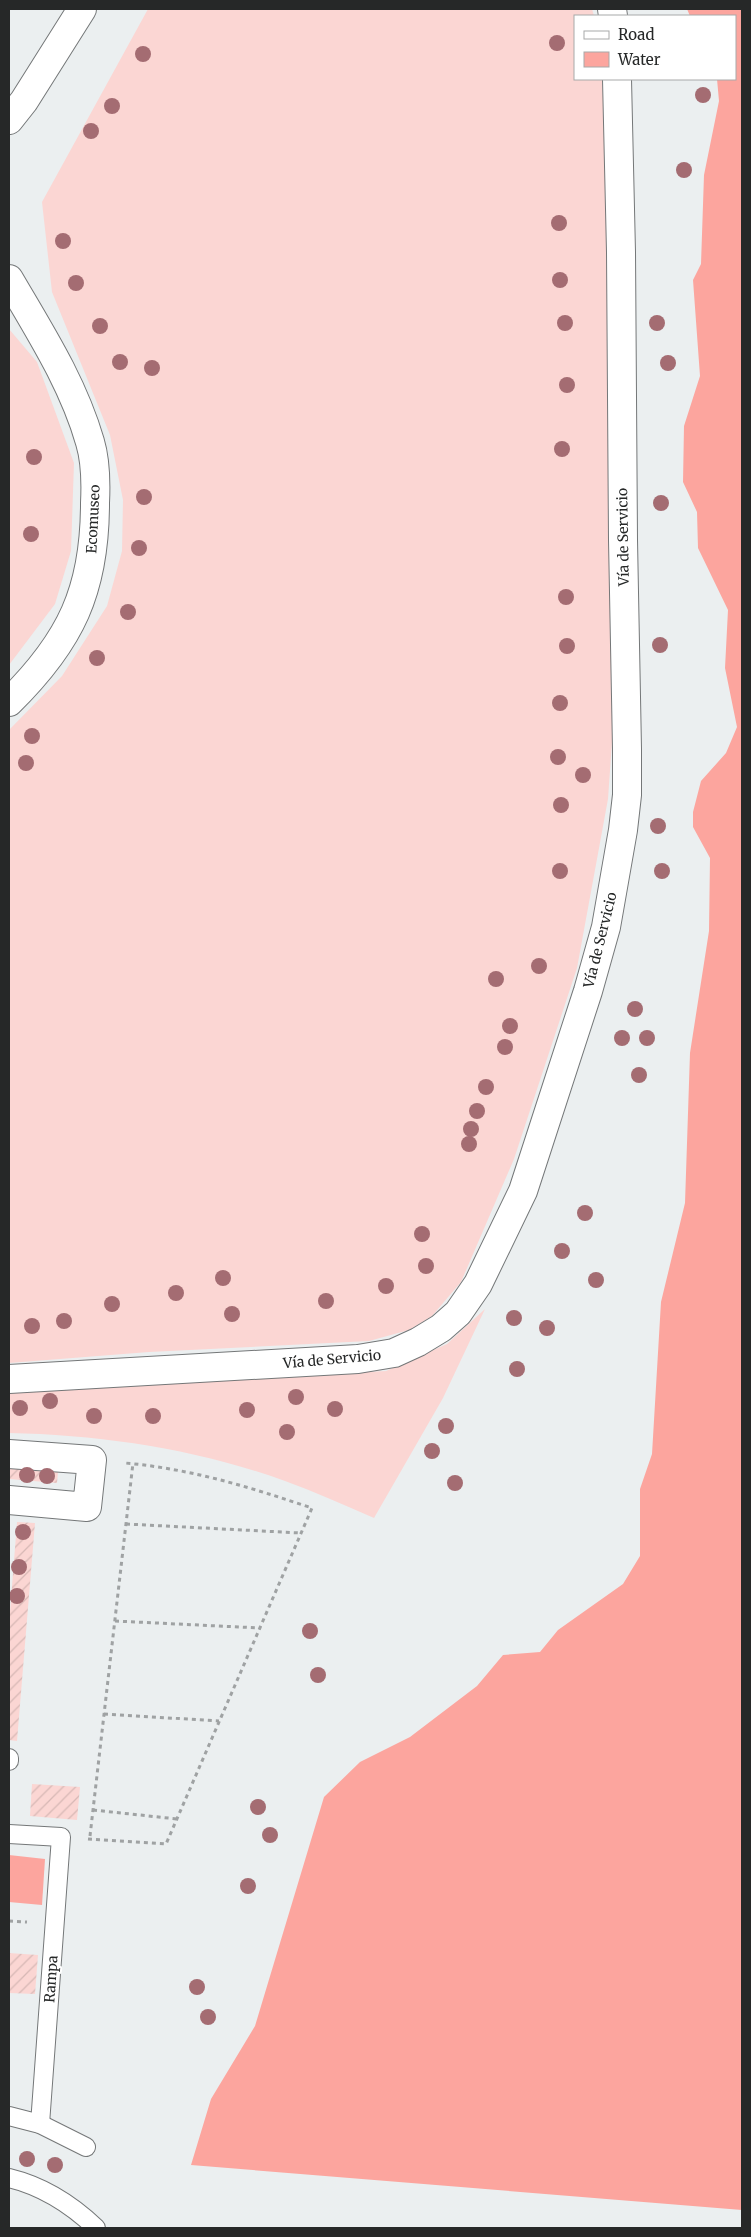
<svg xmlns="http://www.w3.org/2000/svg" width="751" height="2237" viewBox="0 0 751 2237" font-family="Merriweather,serif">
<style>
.grass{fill:#fbd6d3}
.garden{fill:url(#garden-furrows)}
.water{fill:#fca59e}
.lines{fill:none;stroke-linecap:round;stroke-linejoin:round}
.service-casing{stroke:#747778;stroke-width:20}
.minor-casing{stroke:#747778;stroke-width:30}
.path{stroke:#9fa2a3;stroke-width:3;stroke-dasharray:4 4;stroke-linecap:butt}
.service{stroke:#fff;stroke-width:18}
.minor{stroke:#fff;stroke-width:28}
.tree{fill:#a46c72}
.labels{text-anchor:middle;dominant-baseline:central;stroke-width:4;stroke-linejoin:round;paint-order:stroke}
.street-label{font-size:14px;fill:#262828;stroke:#fff}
</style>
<defs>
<pattern id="garden-furrows" width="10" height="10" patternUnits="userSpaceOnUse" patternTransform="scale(1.25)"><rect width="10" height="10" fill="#fbd6d3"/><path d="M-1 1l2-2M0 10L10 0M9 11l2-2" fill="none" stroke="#d7b8b5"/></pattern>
</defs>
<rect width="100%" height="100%" fill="#ebeff0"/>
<!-- grass -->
<g class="grass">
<path d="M148 9H592L594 16H575V79H602L608 184 613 728 608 799 577 968 514 1159 461 1282 432 1316 409 1330 369 1341 149 1352 9 1363V730L62 676 107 606 122 551 123 500 110 435 52 292 42 202Z"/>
<path d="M9 329 37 362 74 463 71 551 55 604 9 665Z"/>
<path d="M485 1309 443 1398 374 1518C344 1505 315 1492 285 1481 197 1449 102 1435 9 1433V1392L386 1371 447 1344Z"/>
</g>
<!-- garden -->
<g class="garden">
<path d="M9 1468 58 1472 57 1483 9 1479Z"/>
<path d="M17 1522 35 1523 17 1741 9 1740V1625Z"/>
<path d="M32 1784 80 1787 77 1820 30 1816Z"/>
<path d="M9 1953 38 1955 35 1994 9 1993Z"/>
</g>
<!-- water -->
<g class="water">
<path d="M687 9H742V2210L191 2165 211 2099 255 2026 324 1797 360 1762 410 1737 477 1686 503 1655 540 1652 558 1630 623 1584 640 1556V1489L652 1454 661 1302 685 1203 690 1053 709 931 710 858 693 827V812L701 781 726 753 737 727 725 668 728 610 698 548 697 512 683 482 684 426 700 376 693 280 701 264 704 175 719 101 717 79H735V16H690Z"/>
<path d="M9 1855 45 1859 42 1905 9 1902Z"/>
</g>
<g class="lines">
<!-- service casing -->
<g class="service-casing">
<g id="service">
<path d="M9 1761V1758"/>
<path d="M9 1834 61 1837 40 2124"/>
<path d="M9 2116 40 2124 86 2147"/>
<path d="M9 2178C42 2186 72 2205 96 2228"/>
</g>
</g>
<!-- minor casing -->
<g class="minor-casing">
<g id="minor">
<path d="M612 9 613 16"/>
<path d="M9 120 24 101 82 9"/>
<path d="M9 279C40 332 73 383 90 442 96 462 96 483 95 503 95 590 71 641 9 702"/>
<path d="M9 1379 358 1359 394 1353 418 1342 441 1328 458 1313 478 1284 523 1191 588 991 606 927 623 830 627 795V749L623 540 621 252 617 79"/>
<path d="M9 1454 92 1460 87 1507 9 1500"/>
</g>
</g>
<!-- path -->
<g class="path">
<path d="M126 1524 301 1533"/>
<path d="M115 1621 260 1628"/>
<path d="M104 1714 219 1721"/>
<path d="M93 1810 177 1819"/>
<path d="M90 1836 133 1463"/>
<path d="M88 1839 166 1844 312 1508C249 1487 192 1469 125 1463"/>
<path d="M9 1921 27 1922"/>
</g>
<!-- service -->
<use href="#service" class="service"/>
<!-- minor -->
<use href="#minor" class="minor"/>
</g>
<!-- trees -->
<g class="tree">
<circle cx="557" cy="43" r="8"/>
<circle cx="143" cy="54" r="8"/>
<circle cx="703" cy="95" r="8"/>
<circle cx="112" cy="106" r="8"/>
<circle cx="91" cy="131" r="8"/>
<circle cx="684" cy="170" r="8"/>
<circle cx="559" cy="223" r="8"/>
<circle cx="63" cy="241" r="8"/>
<circle cx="560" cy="280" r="8"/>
<circle cx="76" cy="283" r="8"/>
<circle cx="565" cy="323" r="8"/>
<circle cx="657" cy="323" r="8"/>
<circle cx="100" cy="326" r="8"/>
<circle cx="120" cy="362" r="8"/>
<circle cx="668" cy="363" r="8"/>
<circle cx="152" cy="368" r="8"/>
<circle cx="567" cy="385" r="8"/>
<circle cx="562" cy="449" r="8"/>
<circle cx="34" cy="457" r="8"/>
<circle cx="144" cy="497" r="8"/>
<circle cx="661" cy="503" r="8"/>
<circle cx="31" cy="534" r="8"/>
<circle cx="139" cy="548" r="8"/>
<circle cx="566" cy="597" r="8"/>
<circle cx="128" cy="612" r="8"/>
<circle cx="660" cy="645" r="8"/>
<circle cx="567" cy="646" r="8"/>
<circle cx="97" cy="658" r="8"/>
<circle cx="560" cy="703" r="8"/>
<circle cx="32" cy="736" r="8"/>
<circle cx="558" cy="757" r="8"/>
<circle cx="26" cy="763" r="8"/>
<circle cx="583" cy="775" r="8"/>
<circle cx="561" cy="805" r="8"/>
<circle cx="658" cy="826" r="8"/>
<circle cx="560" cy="871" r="8"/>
<circle cx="662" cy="871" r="8"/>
<circle cx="539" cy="966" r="8"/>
<circle cx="496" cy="979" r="8"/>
<circle cx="635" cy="1009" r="8"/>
<circle cx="510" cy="1026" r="8"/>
<circle cx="622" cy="1038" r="8"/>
<circle cx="647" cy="1038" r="8"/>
<circle cx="505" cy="1047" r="8"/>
<circle cx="639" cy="1075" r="8"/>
<circle cx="486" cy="1087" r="8"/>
<circle cx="477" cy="1111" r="8"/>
<circle cx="471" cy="1129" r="8"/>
<circle cx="469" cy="1144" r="8"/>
<circle cx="585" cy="1213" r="8"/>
<circle cx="422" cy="1234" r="8"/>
<circle cx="562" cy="1251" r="8"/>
<circle cx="426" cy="1266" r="8"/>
<circle cx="223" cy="1278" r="8"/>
<circle cx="596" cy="1280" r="8"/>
<circle cx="386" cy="1286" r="8"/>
<circle cx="176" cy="1293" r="8"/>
<circle cx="326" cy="1301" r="8"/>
<circle cx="112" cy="1304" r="8"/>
<circle cx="232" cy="1314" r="8"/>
<circle cx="514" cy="1318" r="8"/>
<circle cx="64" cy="1321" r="8"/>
<circle cx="32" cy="1326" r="8"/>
<circle cx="547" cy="1328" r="8"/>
<circle cx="517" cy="1369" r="8"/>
<circle cx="296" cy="1397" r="8"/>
<circle cx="50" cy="1401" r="8"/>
<circle cx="20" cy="1408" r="8"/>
<circle cx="335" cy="1409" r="8"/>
<circle cx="247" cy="1410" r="8"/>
<circle cx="94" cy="1416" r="8"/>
<circle cx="153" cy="1416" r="8"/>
<circle cx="446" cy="1426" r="8"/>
<circle cx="287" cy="1432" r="8"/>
<circle cx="432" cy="1451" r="8"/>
<circle cx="27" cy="1475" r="8"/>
<circle cx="47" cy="1476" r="8"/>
<circle cx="455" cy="1483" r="8"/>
<circle cx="23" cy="1532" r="8"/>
<circle cx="19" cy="1567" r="8"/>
<circle cx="17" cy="1596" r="8"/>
<circle cx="310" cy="1631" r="8"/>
<circle cx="318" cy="1675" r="8"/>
<circle cx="258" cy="1807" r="8"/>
<circle cx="270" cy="1835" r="8"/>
<circle cx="248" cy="1886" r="8"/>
<circle cx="197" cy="1987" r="8"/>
<circle cx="208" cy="2017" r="8"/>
<circle cx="27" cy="2159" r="8"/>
<circle cx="55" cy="2165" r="8"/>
</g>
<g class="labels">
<!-- street labels -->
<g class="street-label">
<text transform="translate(93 519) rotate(-87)">Ecomuseo</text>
<text transform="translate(623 537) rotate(-91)">Vía de Servicio</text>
<text transform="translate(600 940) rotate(-76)">Vía de Servicio</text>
<text transform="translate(332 1359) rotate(-5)">Vía de Servicio</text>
<text transform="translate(51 1979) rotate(-86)">Rampa</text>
</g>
</g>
<!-- border -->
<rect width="751" height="2237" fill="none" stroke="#262828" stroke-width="20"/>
<!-- legend -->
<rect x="574" y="15" width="162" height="65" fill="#ffffff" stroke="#a8a9a9"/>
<rect x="584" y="31" width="25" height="8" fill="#ffffff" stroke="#a8a9a9"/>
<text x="618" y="40" font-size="15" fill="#262828">Road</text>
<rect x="584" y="52" width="25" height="15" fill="#fca59e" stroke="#a8a9a9"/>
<text x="618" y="65" font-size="15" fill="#262828">Water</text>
</svg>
